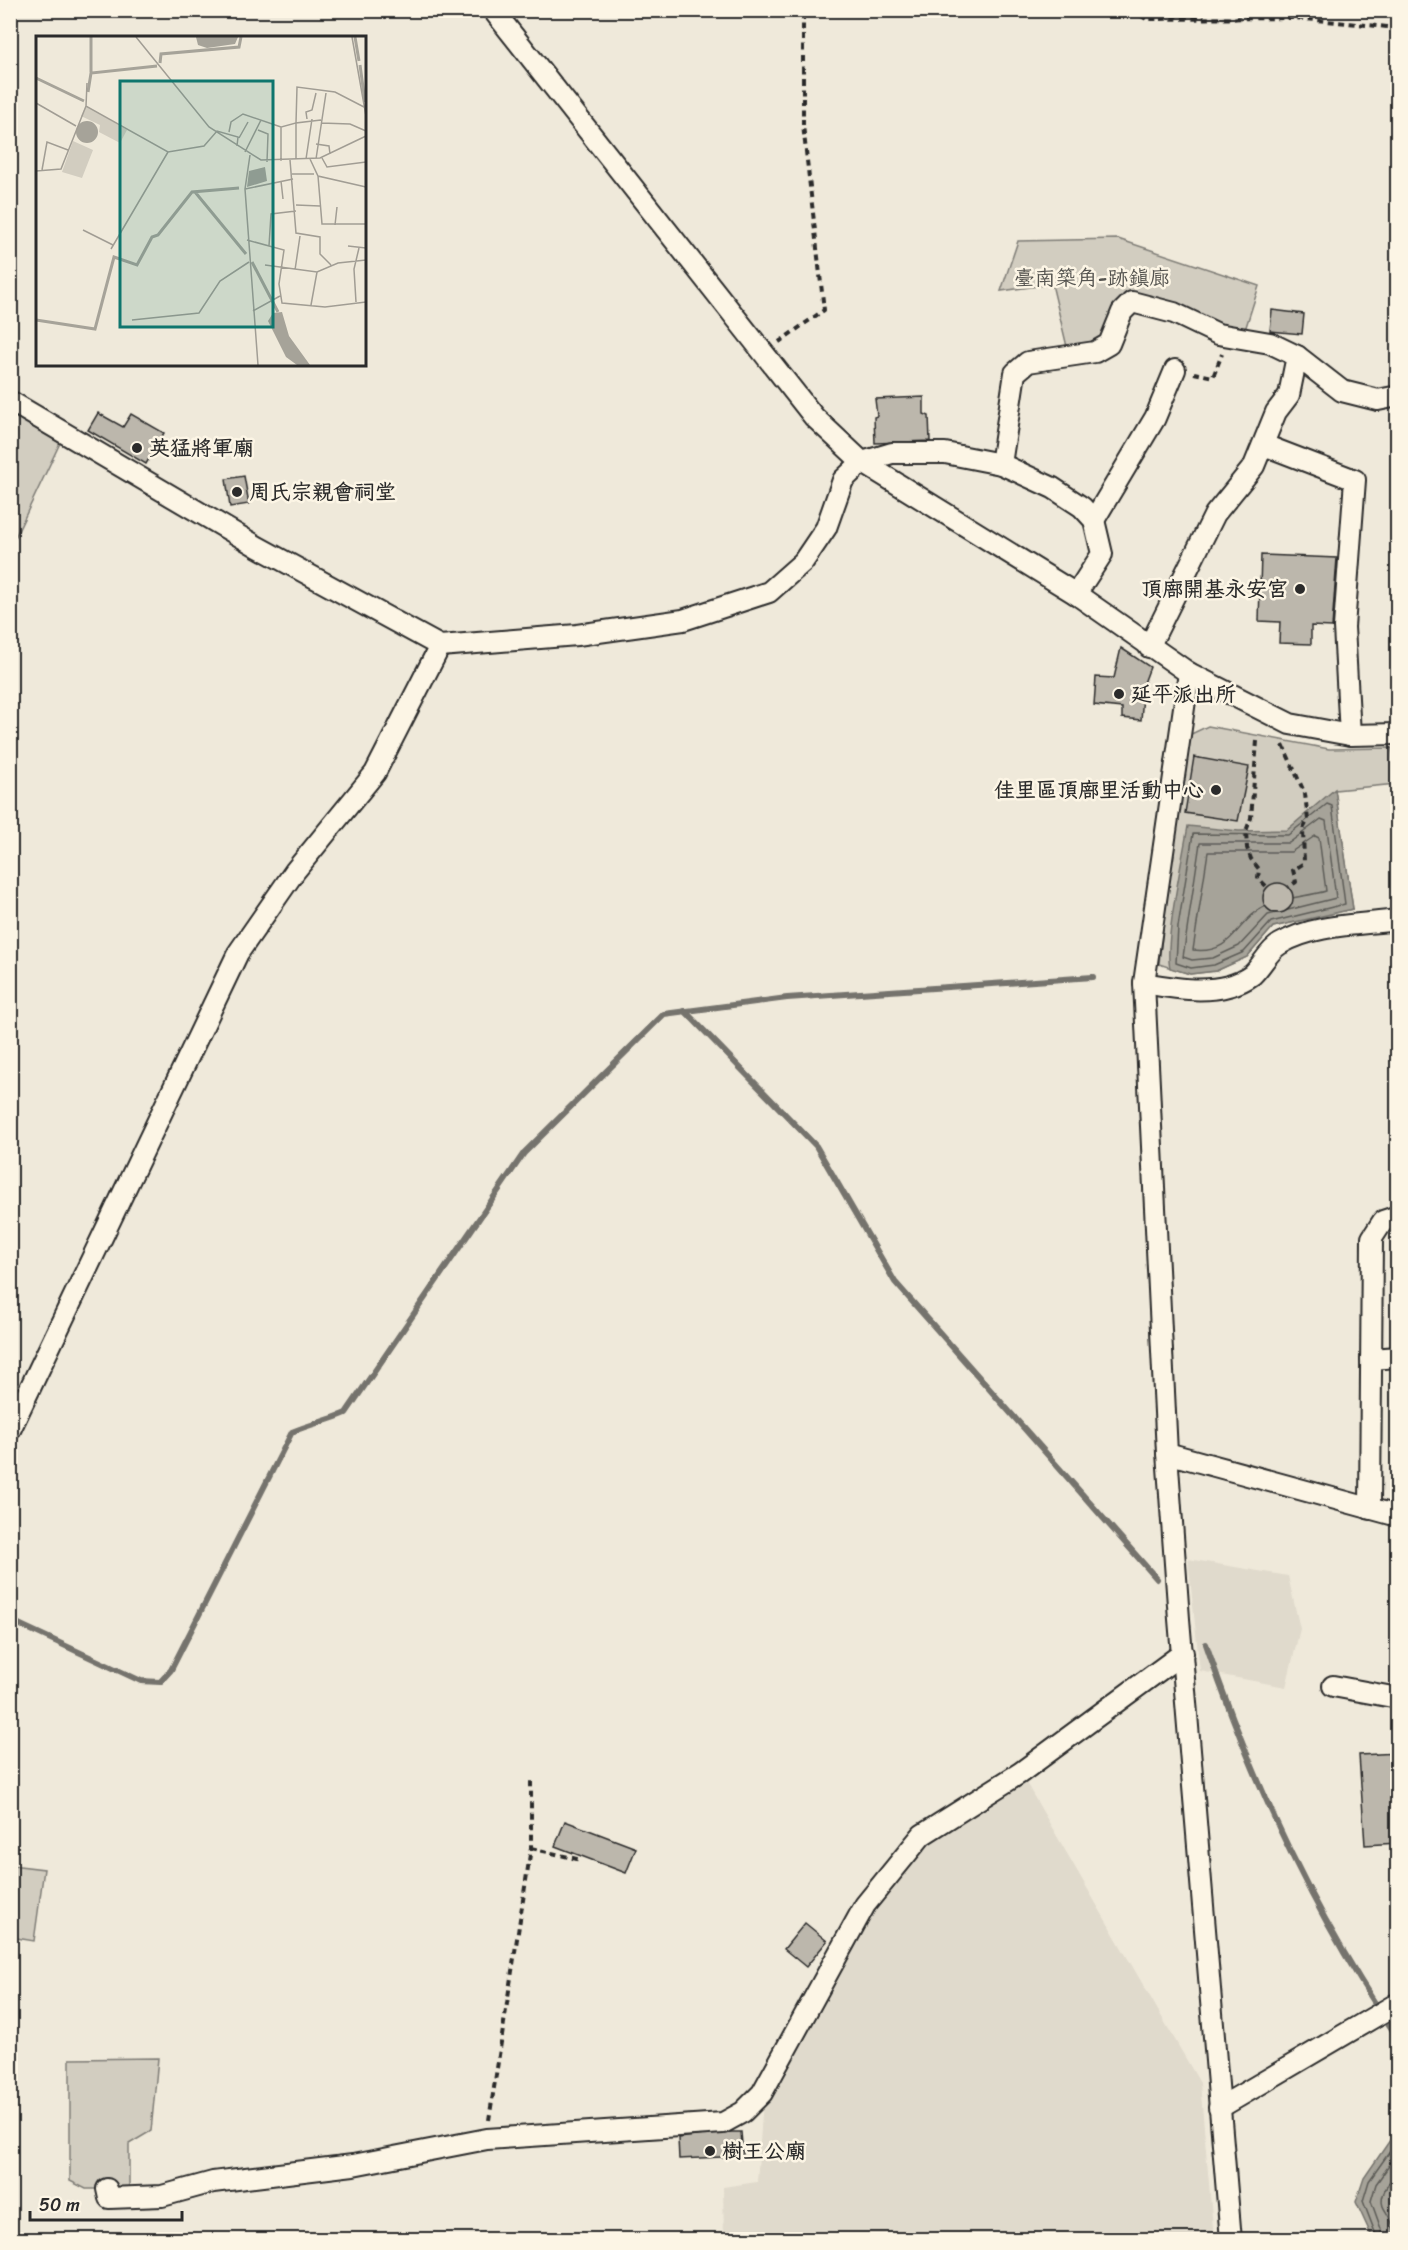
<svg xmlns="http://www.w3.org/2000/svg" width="1408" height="2250" viewBox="0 0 1408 2250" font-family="Sriracha,'LXGW WenKai TC',sans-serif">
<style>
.built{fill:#e0dacc}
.green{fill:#d2cdc0;stroke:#7e7c76;stroke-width:1.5}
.water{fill:#a6a399;stroke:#75736d;stroke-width:1.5}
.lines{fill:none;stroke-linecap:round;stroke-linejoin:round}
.shore{stroke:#5c5b57;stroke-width:1.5}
.stream{stroke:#75736d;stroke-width:6}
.building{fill:#bcb7ac;stroke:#2b2b2b;stroke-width:1.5}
.minor-casing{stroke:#2b2b2b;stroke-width:24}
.path{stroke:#2b2b2b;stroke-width:4;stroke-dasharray:6 4.5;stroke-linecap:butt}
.minor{stroke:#fcf5e5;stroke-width:20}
.poi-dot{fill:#2b2b2b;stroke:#fcf5e5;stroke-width:2}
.labels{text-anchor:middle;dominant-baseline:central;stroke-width:5;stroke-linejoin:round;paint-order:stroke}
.park-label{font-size:21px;fill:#555450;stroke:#fcf5e5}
.poi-label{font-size:21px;font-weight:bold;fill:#2b2b2b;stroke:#fcf5e5;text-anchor:start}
.inset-river{fill:none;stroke:#a6a399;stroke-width:3}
.inset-road{fill:none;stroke:#a19d94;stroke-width:1.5}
.view{fill:#0f766e;fill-opacity:0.15;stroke:#0f766e;stroke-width:3}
.inset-edge{fill:none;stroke:#2b2b2b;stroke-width:3}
</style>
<rect width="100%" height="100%" fill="#efe9da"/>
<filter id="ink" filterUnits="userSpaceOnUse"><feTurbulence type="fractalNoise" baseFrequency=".0167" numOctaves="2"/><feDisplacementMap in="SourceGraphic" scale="12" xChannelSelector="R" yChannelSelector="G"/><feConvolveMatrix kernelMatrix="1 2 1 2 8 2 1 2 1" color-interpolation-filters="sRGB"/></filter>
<g filter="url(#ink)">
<!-- built -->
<g class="built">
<path d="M1188 1559 1288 1576 1300 1629 1286 1687 1200 1671Z"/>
<path d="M1025 1781 1200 2083 1214 2239H724L723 2187 757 2182 763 2101 873 1908 927 1839Z"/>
</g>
<!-- green -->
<g class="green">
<path d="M1118 239 1259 286 1244 333 1128 298 1104 340 1068 351 1052 284 1001 291 1018 241Z"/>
<path d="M11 413 60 443 11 546Z"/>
<path d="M1208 726 1329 749 1392 748 1396 784 1335 790 1353 909 1273 927 1247 957 1216 971 1190 974 1159 964 1174 824 1187 736Z"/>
<path d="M11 1865 44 1869 34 1941 11 1937Z"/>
<path d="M158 2058 151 2131 129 2144V2189H86L70 2181V2059Z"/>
</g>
<!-- water -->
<g class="water">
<path d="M1335 789 1353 909 1273 927 1247 957 1216 971 1190 974 1170 968C1164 942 1183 857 1188 826L1239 831 1287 830Z"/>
<path d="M1397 2130V2239H1373L1356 2202 1364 2178Z"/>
</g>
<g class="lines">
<!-- shore -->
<g class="shore">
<path d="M1327 804 1332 806 1345 904 1271 922 1244 952 1214 965 1191 968 1176 963 1178 927 1193 834 1288 835Z"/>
<path d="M1321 819 1326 821 1336 898 1268 915 1239 946 1213 958 1192 960 1183 957 1200 843H1289Z"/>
<path d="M1315 836 1319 838 1326 891C1306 897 1281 897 1262 908 1237 921 1233 955 1193 950L1208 852H1291Z"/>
<path d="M1378 2240 1363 2201 1369 2181 1398 2140"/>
<path d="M1385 2240 1371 2201 1376 2184 1398 2153"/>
<path d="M1395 2240C1393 2200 1365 2216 1398 2169"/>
</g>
<!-- stream -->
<g class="stream">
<path d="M685 1011 816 1146 895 1282 1157 1579"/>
<path d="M10 1620 141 1681 160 1682 171 1670 292 1432C310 1424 328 1421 346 1413L524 1153 664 1014 787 998 1093 977"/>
<path d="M1206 1644C1253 1783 1315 1917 1398 2038"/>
</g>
</g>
<!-- building -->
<g class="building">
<path d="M1272 310 1304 314 1302 334 1270 331Z"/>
<path d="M924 397V414L929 416 930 441 875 443 874 417 877 416 875 399Z"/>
<path d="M98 413 123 427 131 414 164 433 146 464 88 430Z"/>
<path d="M244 476 249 504 230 507 226 479Z"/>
<path d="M1261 555 1337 558 1332 627 1311 626V644L1279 643 1280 622 1259 621Z"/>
<path d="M1121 648 1150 667 1144 683 1141 720 1122 718V708L1094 705 1096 677 1114 678Z"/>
<path d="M1194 757 1249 767 1238 821 1185 813Z"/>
<circle cx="1278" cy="898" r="15"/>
<path d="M1398 1753V1843L1365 1845 1359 1755Z"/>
<path d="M565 1821 636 1848 626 1873 555 1846Z"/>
<path d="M805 1923 827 1941 806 1967 784 1949Z"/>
<path d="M731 2132H741L743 2156 679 2159 678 2138Z"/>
</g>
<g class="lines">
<!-- minor casing -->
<g class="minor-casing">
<g id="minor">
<path d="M493 10 814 417 862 462 1076 594 1189 673 1290 724 1350 735 1398 734"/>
<path d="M10 401 258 547 440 646 577 635 683 620 769 592 803 562 826 528 843 480 862 462 892 453H945L1001 464 1053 488 1082 507 1094 520 1102 554 1076 594"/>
<path d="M1264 445 1355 480 1344 627 1350 735"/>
<path d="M1001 464 1015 373 1028 362 1095 352 1109 344 1122 312 1132 302 1174 313 1218 334 1270 343 1297 356 1342 391 1378 400 1398 396"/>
<path d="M1094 520 1155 418 1175 370"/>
<path d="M1149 647 1215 514 1254 466 1276 412 1289 395 1297 356"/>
<path d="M1189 673 1144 983 1167 1453 1179 1619 1231 2240"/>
<path d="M1144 983C1177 989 1222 997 1252 975 1262 966 1268 951 1280 944 1313 924 1360 925 1398 920"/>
<path d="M1371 1359 1398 1357"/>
<path d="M10 1430 238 953 295 871 375 773 440 646"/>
<path d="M1167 1453 1398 1516"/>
<path d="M1370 1509 1372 1238 1383 1221 1398 1216"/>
<path d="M1333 1686 1398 1698"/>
<path d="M1219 2108 1398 2003"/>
<path d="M107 2189 109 2198 162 2196 213 2182 353 2165 487 2139 723 2123 743 2112 762 2093 865 1905 922 1835 1020 1773 1183 1653"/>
</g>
</g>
<!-- path -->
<g class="path">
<path d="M1132 10 1146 19 1295 18 1398 28"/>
<path d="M779 342 824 310 803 125V10"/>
<path d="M1194 373 1213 377 1222 354"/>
<path d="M1257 741 1251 818 1246 831 1247 848 1251 859 1259 869 1258 878 1267 887"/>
<path d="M1283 745 1305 794 1308 820 1303 829 1304 863 1293 870 1296 882 1289 887"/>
<path d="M531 1848 581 1860"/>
<path d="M489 2120 531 1848V1778"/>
</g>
<!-- minor -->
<use href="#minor" class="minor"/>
</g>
</g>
<!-- markers -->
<g class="poi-dot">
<circle cx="137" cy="448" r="6"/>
<circle cx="237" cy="492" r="6"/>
<circle cx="1300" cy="589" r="6"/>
<circle cx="1119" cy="694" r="6"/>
<circle cx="1216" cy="790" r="6"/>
<circle cx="710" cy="2151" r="6"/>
</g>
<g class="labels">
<!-- park labels -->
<g class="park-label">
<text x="1092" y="278">臺南築角-跡鎮廊</text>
</g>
<!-- poi labels -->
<g class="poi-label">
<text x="149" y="448">英猛將軍廟</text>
<text x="249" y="492">周氏宗親會祠堂</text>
<text x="1288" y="589" text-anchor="end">頂廍開基永安宮</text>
<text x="1131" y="694">延平派出所</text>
<text x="1204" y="790" text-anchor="end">佳里區頂廍里活動中心</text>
<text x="722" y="2151">樹王公廟</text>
</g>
</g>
<!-- overview -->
<g transform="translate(36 36)">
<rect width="330" height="330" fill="#efe9da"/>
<path d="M50 70 91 94 84 107 63 96 64 89 45 80ZM37 105 57 114 46 142 26 136Z" fill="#d2cdc0"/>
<path d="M160 1H202L199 8 171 12 162 9ZM40 96a11 11 0 1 1 22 0a11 11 0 1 1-22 0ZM229 131 231 145 211 151 213 135ZM246 276 253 300 274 329H261L250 321 232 285 237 277Z" fill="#a6a399"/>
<path class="inset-river" d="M55 1V36M319 1 323 25M124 27 125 18 203 11 205 1M324 29 329 66M0 42 48 65M52 56 55 37 121 30M159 156 210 218M216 226 242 276M0 284 59 293 78 221 101 229 116 201 122 199 156 156 203 152"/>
<path class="inset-road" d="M100 1 173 91 225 124 284 122 330 100M316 1 330 80M0 67 40 90M50 70 51 47M271 83 270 76 276 74 280 57M285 87 314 88 330 95M222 94 232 98 231 126M193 96 195 86 207 78 245 91M203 102 212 86M280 108 293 110 294 118M209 116 225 84M214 119 209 153 222 329M286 122 291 131 330 126M260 123V87L285 84M270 123 276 83M274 123 282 140 330 151M280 123 290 57M254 124 260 197 284 201V218L295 229M245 125V91L260 87 261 51 299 56 328 71M6 134 11 106 32 114M0 135 25 133 50 70 132 116 168 110 181 95 202 101 201 110M256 138H278M282 140 286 188H330M245 145 247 163M209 153 257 143M260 169 284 170M299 189 301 171M47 194 77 209M211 204 248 214 243 248 246 267 289 271 330 266M233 210 235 178 260 175M312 210 330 212M75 213 132 116M229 229 281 236 302 227 330 224M259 234 264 200M320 266 318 233 323 212M275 269 281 236M217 275 244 260M96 284 163 277 184 245 213 226"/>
<path class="view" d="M84 45H237V291H84Z"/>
<rect width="330" height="330" class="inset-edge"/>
</g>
<!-- margin -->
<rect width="1408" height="2250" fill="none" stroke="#fcf5e5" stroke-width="36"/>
<rect x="18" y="18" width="1372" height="2214" fill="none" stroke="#2b2b2b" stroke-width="2" filter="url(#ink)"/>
<!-- scale -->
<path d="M30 2211v9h152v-9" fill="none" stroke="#2b2b2b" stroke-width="3"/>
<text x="39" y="2211" font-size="18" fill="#2b2b2b" stroke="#fcf5e5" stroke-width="4.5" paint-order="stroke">50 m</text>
</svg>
